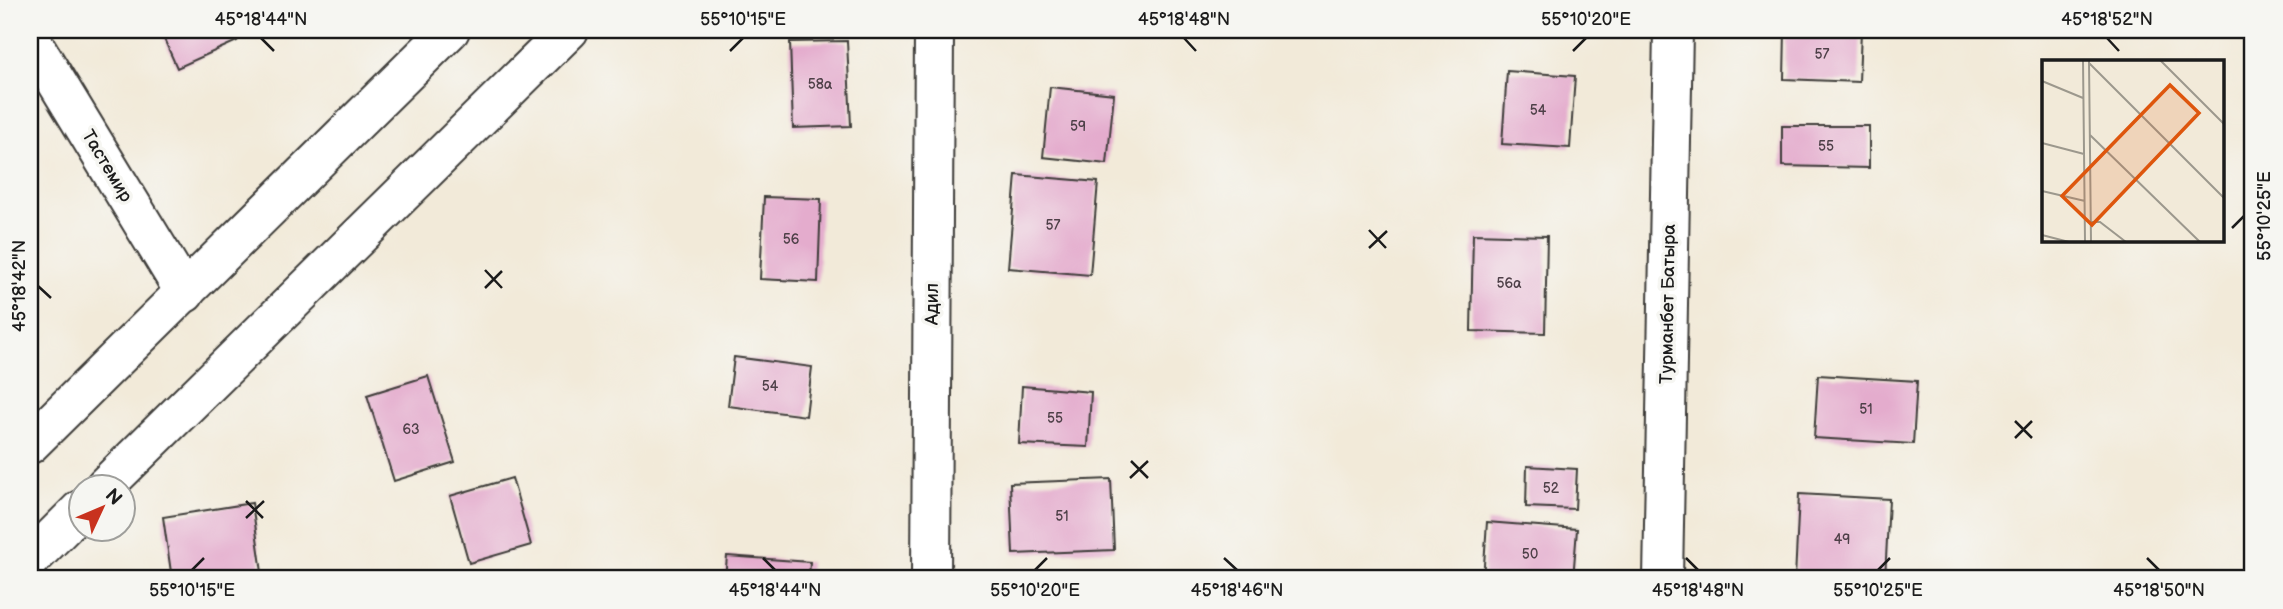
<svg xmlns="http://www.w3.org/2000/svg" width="2283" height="609" viewBox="0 0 2283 609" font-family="'Balsamiq Sans',sans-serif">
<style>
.building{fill:#e4accd}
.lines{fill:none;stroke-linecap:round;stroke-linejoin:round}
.minor-casing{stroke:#3c3b38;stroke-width:42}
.minor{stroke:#fff;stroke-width:38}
.ticks{fill:none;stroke:#1c1c1c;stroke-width:2.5}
.labels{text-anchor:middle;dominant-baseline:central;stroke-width:7;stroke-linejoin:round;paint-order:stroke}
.number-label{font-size:14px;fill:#4e4048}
.street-label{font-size:18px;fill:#1c1c1c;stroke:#f6f6f2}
.inset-road{fill:none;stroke:#9c988d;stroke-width:2}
.view{fill:#de560d;fill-opacity:0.15;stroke:#de560d;stroke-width:3.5}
.inset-edge{fill:none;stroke:#1c1c1c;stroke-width:3.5}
.neatline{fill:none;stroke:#1c1c1c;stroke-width:2.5}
.ticks-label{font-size:18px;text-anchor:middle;fill:#1c1c1c}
</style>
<rect width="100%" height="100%" fill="#f6f6f2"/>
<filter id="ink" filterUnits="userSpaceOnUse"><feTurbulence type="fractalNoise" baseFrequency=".0143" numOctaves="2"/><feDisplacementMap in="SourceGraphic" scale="14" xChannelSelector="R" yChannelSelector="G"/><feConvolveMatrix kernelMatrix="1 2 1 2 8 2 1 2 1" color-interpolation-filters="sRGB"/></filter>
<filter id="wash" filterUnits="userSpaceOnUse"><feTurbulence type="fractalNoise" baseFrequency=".00686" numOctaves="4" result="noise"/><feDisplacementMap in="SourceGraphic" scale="28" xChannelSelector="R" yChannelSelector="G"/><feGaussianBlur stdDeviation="1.57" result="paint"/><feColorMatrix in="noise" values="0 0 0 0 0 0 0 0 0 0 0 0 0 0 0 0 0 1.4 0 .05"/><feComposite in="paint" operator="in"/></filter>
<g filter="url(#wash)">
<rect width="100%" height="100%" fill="#f2ead9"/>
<g id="blocks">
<!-- building -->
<g class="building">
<path d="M160 30H231L237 41 177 68Z"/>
<path d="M1785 30H1861L1859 82 1784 79Z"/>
<path d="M847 41 851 126 793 128 790 42Z"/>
<path d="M1507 71 1575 76 1570 148 1502 144Z"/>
<path d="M1050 87 1114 94 1107 164 1043 157Z"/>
<path d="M1782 126H1869V168L1782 166Z"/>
<path d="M1016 175 1098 182 1090 275 1008 268Z"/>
<path d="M764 197 821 199 818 282 760 279Z"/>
<path d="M1473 234 1547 236 1545 333 1471 331Z"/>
<path d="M734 357 812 367 806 416 728 406Z"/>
<path d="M1818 375 1917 381 1913 444 1814 438Z"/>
<path d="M428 376 455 462 394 481 367 395Z"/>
<path d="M1022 386 1091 392 1088 447 1019 444Z"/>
<path d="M1527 466 1577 469 1575 509 1526 507Z"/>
<path d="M512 478 531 545 469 563 450 496Z"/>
<path d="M1111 479 1114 550 1013 554 1010 483Z"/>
<path d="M1799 494 1889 499 1885 579H1795Z"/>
<path d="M252 503 263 579H172L163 517Z"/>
<path d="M1487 522 1577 529 1573 579H1483Z"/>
<path d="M727 556 810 562 809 579H725Z"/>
</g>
</g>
</g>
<g filter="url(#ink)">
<use href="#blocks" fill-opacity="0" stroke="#3c3b38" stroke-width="2"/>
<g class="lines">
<!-- minor casing -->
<g class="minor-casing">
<g id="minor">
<path d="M30 38 185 293"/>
<path d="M30 444 450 30"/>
<path d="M105 486 569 30"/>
<path d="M30 560 80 510"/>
<path d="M931 579 934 30"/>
<path d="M1663 579 1673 30"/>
</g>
</g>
<!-- minor -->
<use href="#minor" class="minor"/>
</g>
</g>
<!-- ticks -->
<path class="ticks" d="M261 38 274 51M1184 38 1196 51M2107 38 2119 51M730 51 743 38M1573 51 1586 38M2232 228 2244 216M1369 230 1386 248M1369 248 1387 231M485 270 502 288M38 286 51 298M485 288 502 271M2015 421 2032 438M2015 438 2032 421M1131 461 1148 478M1130 478 1148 461M246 501 263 518M246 518 264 501M763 558 775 570M1224 558 1237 570M1686 558 1698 570M2147 558 2159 570M192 570 204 558M1035 570 1047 558M1878 570 1890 558"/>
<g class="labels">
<!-- number labels -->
<g class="number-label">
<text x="1822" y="54">57</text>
<text x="820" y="84">58а</text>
<text x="1538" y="110">54</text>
<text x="1078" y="126">59</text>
<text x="1826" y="146">55</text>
<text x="1053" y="225">57</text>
<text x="791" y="239">56</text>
<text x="1509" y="283">56а</text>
<text x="770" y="386">54</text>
<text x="1866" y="409">51</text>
<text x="1055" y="418">55</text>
<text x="411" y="429">63</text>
<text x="1551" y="488">52</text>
<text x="1062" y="516">51</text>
<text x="1842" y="539">49</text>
<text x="1530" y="554">50</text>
</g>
<!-- street labels -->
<g class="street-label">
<text transform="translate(107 166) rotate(59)">Тастемир</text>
<text transform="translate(932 304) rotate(-90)">Адил</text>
<text transform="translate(1668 304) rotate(-89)">Турманбет Батыра</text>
</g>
</g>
<!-- overview -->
<g transform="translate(2042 60)">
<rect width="182" height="182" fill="#f2ead9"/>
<path class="inset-road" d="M41 0 43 182M118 0 182 64M47 1 49 182M47 3 182 138M0 21 41 38M48 75 158 182M0 83 42 94M0 131 43 141M49 162H58L84 182M0 175 27 182"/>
<path class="view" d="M128 25 157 53 50 165 20 136Z"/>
<rect width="182" height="182" class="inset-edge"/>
</g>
<!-- margin -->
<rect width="2283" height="609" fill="none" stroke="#f6f6f2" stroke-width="77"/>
<!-- north arrow -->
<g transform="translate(102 508) rotate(46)"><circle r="33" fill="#f6f6f2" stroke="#9f9f9c" stroke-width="2"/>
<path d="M0-5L12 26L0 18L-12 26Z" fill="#c8321e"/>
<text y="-10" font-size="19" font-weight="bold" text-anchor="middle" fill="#1c1c1c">N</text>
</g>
<rect x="38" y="38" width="2206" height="532" class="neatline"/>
<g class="ticks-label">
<text x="261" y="25">45°18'44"N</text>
<text x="743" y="25">55°10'15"E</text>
<text x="1184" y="25">45°18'48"N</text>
<text x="1586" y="25">55°10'20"E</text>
<text x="2107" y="25">45°18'52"N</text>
<text transform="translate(2264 216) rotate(-90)" y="6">55°10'25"E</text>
<text transform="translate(19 286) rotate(-90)" y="6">45°18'42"N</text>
<text x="192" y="596">55°10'15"E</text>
<text x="775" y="596">45°18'44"N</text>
<text x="1035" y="596">55°10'20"E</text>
<text x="1237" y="596">45°18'46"N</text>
<text x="1698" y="596">45°18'48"N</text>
<text x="1878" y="596">55°10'25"E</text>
<text x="2159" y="596">45°18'50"N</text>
</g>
</svg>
